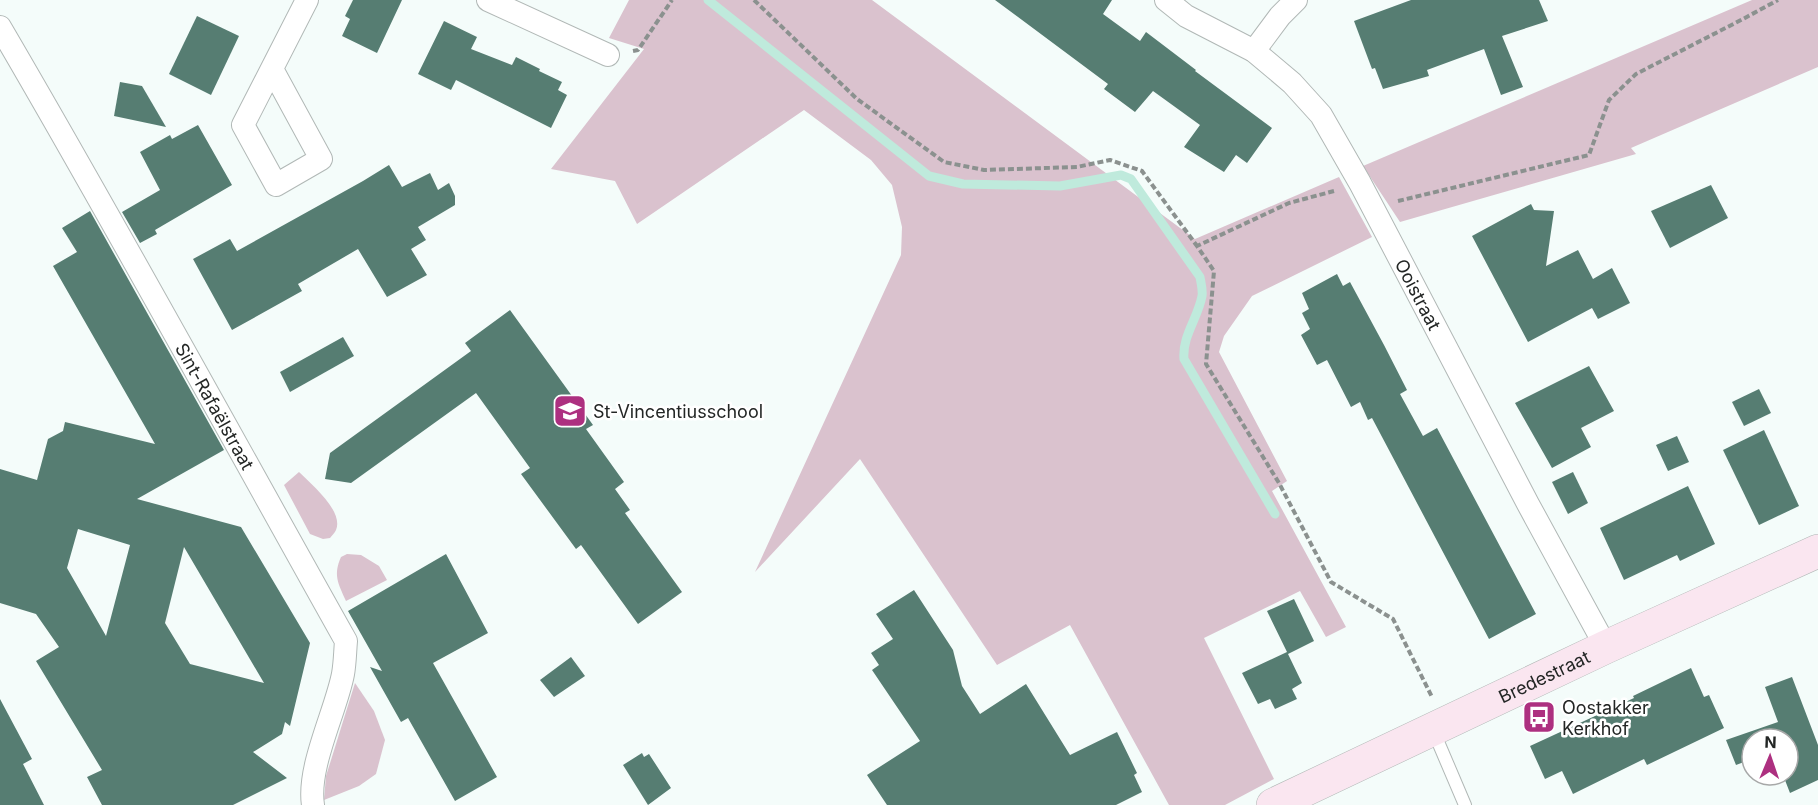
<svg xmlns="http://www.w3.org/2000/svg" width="1818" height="805" viewBox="0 0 1818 805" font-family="Inter,sans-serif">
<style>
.green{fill:#dac2ce}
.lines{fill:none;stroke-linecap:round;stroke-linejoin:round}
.stream{stroke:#bfeadc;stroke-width:9}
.building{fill:#567d72;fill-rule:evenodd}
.lane-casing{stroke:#b1b8b6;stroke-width:14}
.street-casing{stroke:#b1b8b6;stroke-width:24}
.secondary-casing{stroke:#b1b8b6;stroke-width:34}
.path{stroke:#8b918f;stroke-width:4;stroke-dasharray:6 3;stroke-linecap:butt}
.lane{stroke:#fff;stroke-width:12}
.street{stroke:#fff;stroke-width:22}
.secondary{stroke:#fae6f0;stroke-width:33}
.labels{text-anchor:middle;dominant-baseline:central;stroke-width:5;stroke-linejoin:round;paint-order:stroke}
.street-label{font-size:18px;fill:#232625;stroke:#fff}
.poi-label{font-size:18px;fill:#232625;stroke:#fff;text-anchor:start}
</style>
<rect width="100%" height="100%" fill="#f4fcfa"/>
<!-- green -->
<g class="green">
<path d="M629 0H872L1195 239 1339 177 1372 237 1252 296 1224 336 1219 352 1287 481 1272 491 1346 627 1326 637 1300 591 1204 638 1274 779 1225 805H1169L1070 625 997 665 860 459 755 572 901 255 902 227 892 185 871 160 804 110 637 224 615 181 551 169 644 49 609 38Z"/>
<path d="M1752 0H1818V67L1631 148 1636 154 1400 222 1363 166Z"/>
<path d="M299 472C311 484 344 511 336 530 335 533 332 535 330 538L323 539 310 534 284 485Z"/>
<path d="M347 554 361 555 379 566 387 580 346 601C338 583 333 575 341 557Z"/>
<path d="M355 683 374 711 385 740 376 774 359 786 324 800 326 776Z"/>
</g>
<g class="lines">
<!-- stream -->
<path class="stream" d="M708 0 929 176 963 184 1060 186 1121 175 1131 179 1200 277C1201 283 1203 290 1202 296 1198 318 1182 336 1184 359L1275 514"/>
</g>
<!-- building -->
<g class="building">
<path d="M353 0H402L377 53 342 36 350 19 345 16Z"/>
<path d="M995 0H1112L1103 14 1140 41 1146 32 1196 70 1195 71 1272 128 1247 163 1236 155 1224 172 1184 147 1200 125 1153 91 1135 112 1104 89 1108 84Z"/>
<path d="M1411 0H1539L1548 21 1502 36 1523 87 1501 95 1484 49 1427 70 1429 76 1383 89 1375 68 1372 69 1354 21Z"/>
<path d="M197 16 239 36 211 95 169 74Z"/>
<path d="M444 21 477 37 471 49 512 65 516 57 540 69 539 71 562 82 558 90 567 95 551 128 456 80 451 90 418 74Z"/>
<path d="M120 82 142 86 166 127 114 116Z"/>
<path d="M198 125 232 185 155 230 157 234 140 243 122 212 160 190 140 152 170 135 172 139Z"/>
<path d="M389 165 402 187 430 173 438 190 449 183 455 196V205L418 227 426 240 411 249 427 275 387 297 358 249 298 284 302 291 232 330 193 259 230 239 237 251 363 181Z"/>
<path d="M1711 185 1728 218 1670 248 1651 211Z"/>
<path d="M1531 204 1534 210 1554 211 1546 266 1578 250 1593 279 1612 268 1630 303 1598 319 1592 308 1528 342 1472 236Z"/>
<path d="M90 211 224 450 137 499 241 527 310 643 290 726 285 722 282 734 253 752 287 778 233 805H102L87 777 102 770 36 661 59 647 36 614 0 603V469L37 480 48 439 63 431 65 422 155 444 53 266 77 252 62 228ZM78 529 130 545 106 636 67 568ZM184 547 264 683 190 664 165 623Z"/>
<path d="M1337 274 1343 286 1350 282 1384 345 1407 390 1400 394 1423 436 1437 428 1536 614 1489 639 1372 418 1368 420 1360 402 1351 407 1327 360 1317 365 1301 335 1310 329 1302 313 1309 309 1302 293Z"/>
<path d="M510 310 593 425 586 429 624 482 615 489 630 510 625 513 682 592 638 624 581 545 576 549 521 474 530 468 476 393 351 483 325 479 330 453 471 351 465 343Z"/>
<path d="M343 337 354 356 290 392 280 372Z"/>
<path d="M1589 366 1614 411 1581 428 1591 447 1552 468 1515 403Z"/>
<path d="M1759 389 1771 413 1744 426 1732 402Z"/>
<path d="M1764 430 1799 506 1759 525 1723 450Z"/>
<path d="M1677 436 1689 462 1668 471 1656 445Z"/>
<path d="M1573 472 1588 503 1568 514 1552 482Z"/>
<path d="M1688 486 1715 544 1680 561 1677 555 1624 580 1600 528Z"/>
<path d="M446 554 488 633 433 663 497 777 455 801 408 718 401 722 370 667 382 671 348 611Z"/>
<path d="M914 590 953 650 962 686 980 714 1026 684 1070 755 1117 732 1137 773 1134 775 1142 792 1116 805H887L867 775 920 741 872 670 879 665 871 653 893 639 876 614Z"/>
<path d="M1294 599 1314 641 1288 654 1302 683 1292 689 1297 699 1275 709 1270 699 1258 704 1242 673 1287 652 1267 611Z"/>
<path d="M571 657 585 676 554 697 540 680Z"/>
<path d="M1691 668 1704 697 1709 695 1724 728 1647 765 1644 759 1573 794 1562 771 1545 779 1530 746 1634 698 1633 696Z"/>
<path d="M1792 677 1818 745V780L1790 793 1783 775H1788V739H1752V759L1736 765 1726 740 1778 722 1765 687Z"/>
<path d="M0 699 32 759 23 764 44 805H0Z"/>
<path d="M642 753 644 757 649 754 671 788 648 805 623 765Z"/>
</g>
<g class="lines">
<!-- lane casing -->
<g class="lane-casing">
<path id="lane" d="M1433 730 1465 805"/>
</g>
<!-- street casing -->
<g class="street-casing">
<g id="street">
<path d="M488 0 608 55"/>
<path id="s1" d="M1166 0 1186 16 1254 51 1292 83 1321 115 1360 183 1528 504 1606 647"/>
<path id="s2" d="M0 27C119 230 231 436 346 641 345 652 345 663 343 674 336 711 307 767 313 805"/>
<path d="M1254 51 1280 16 1296 0"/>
<path d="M272 69 321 159 276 185 243 125 307 0"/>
</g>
</g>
<!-- secondary casing -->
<g class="secondary-casing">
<g id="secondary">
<path id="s3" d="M1273 805 1606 647 1818 551"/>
</g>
</g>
<!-- path -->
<g class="path">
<path d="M754 0 857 99 944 162 984 170 1077 167 1110 160 1142 171 1197 246"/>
<path d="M633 51 638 50 672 0"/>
<path d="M1334 191 1289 203 1197 246 1214 271 1206 364 1279 483 1331 582 1393 619 1432 697"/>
<path d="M1398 201 1589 155 1609 100 1636 74 1743 19 1778 0"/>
</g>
<!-- lane -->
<use href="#lane" class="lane"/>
<!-- street -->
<use href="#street" class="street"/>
<!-- secondary -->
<use href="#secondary" class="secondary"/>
</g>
<!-- icons -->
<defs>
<g id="school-square" transform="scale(1.725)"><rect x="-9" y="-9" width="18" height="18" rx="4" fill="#ad3080" stroke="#fff"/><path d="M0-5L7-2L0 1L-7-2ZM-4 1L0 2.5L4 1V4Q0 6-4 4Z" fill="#fff"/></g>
<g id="bus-square" transform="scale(1.725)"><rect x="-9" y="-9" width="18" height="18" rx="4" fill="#ad3080" stroke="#fff"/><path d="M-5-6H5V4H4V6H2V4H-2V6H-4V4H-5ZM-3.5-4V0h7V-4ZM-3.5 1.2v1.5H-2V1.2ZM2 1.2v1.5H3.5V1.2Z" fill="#fff"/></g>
</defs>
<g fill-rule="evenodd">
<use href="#school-square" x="570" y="411"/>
<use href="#bus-square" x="1539" y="717"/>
</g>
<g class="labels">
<!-- street labels -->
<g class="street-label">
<text stroke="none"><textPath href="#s1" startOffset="399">Ooistraat</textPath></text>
<text stroke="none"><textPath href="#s2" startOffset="436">Sint-Rafaëlstraat</textPath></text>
<text stroke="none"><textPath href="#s3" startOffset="300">Bredestraat</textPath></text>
</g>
<!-- poi labels -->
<g class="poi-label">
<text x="593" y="411">St-Vincentiusschool</text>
<text x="1562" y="707">Oostakker<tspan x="1562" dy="21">Kerkhof</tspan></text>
</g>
</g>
<!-- north arrow -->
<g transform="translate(1770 757) rotate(2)"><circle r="28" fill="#ffffff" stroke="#a7a8a8" stroke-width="1.5"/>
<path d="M0-4.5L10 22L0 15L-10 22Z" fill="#ad3080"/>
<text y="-9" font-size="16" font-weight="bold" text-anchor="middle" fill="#232625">N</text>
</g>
</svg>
